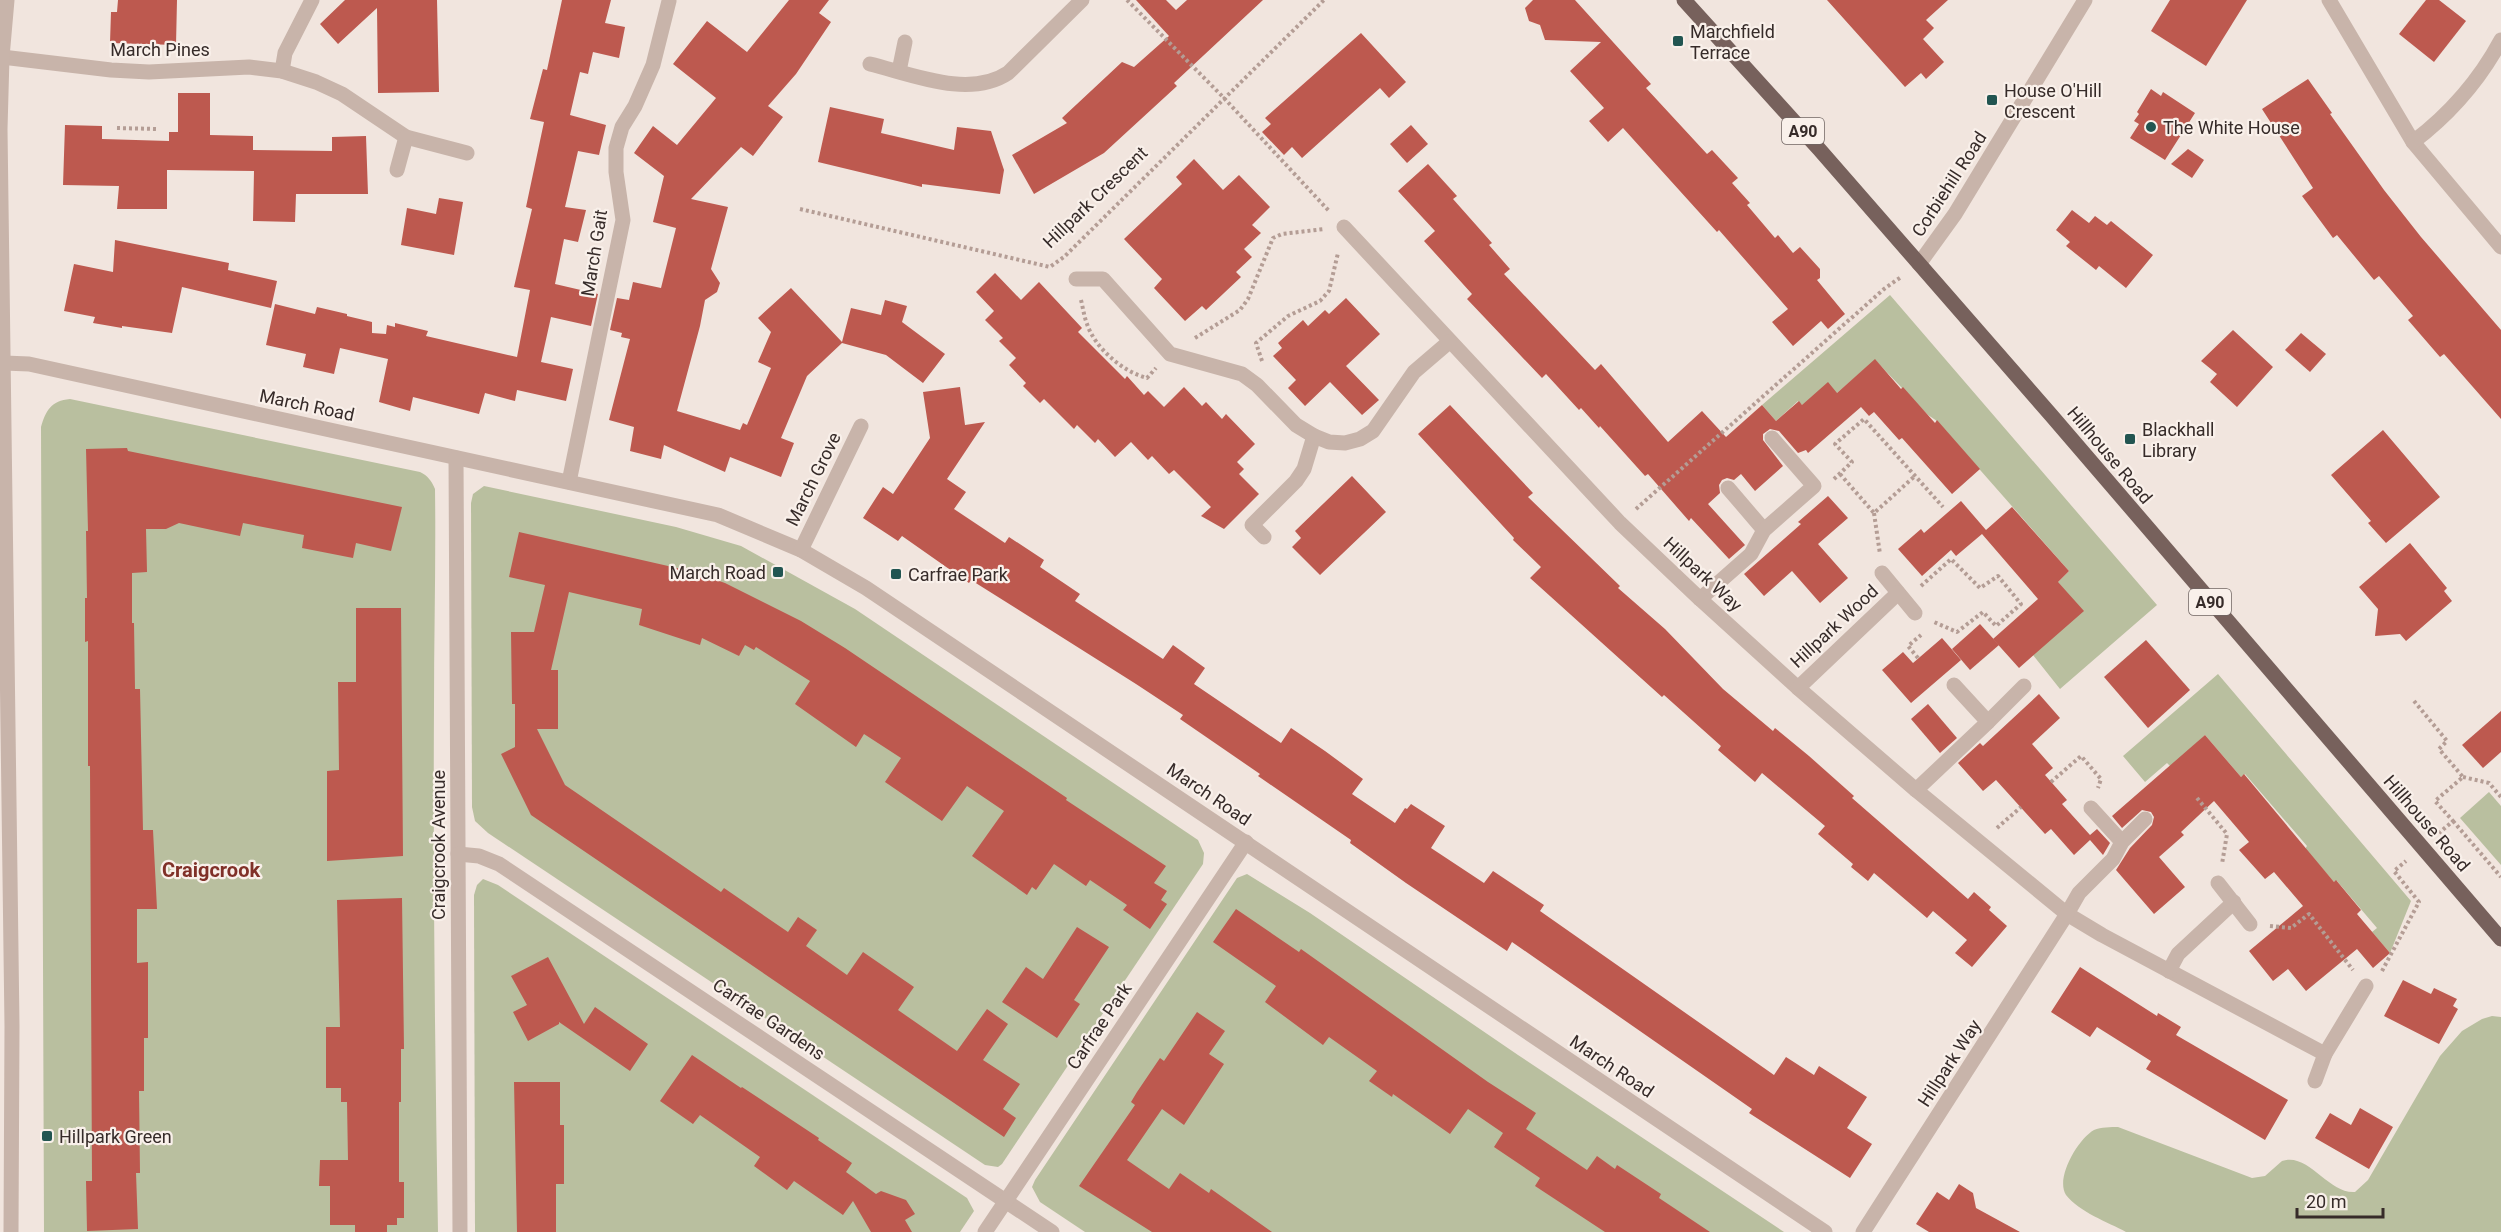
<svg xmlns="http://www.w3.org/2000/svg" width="2501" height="1232" viewBox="0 0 2501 1232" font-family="Roboto,sans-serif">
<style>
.green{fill:#b9bf9f}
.building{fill:#bd594f}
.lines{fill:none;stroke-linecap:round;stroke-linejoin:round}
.path{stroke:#b49d95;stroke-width:4;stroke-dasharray:3 3;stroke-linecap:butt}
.service{stroke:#c8b4aa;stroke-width:15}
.minor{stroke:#c8b4aa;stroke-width:15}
.tertiary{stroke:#c8b4aa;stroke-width:15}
.primary{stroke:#77615c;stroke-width:15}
.poi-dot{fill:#225551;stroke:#f9f0ea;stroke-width:2}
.labels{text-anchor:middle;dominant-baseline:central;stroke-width:4.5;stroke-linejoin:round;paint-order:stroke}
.shield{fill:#f9f0ea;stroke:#706663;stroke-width:1.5}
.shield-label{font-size:16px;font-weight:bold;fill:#362b29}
.poi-label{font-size:18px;fill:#362b29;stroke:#f9f0ea;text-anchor:start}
.street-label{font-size:18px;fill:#362b29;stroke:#f9f0ea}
.neighbourhood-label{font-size:20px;font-weight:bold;fill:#803028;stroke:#f9f0ea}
</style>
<rect width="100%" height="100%" fill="#f1e5de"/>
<!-- green -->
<g class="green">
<path d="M1890 295 2157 605 2060 689 2033 655 2058 582 2069 571 1937 421 1928 415 1875 360 1837 393 1803 406 1798 401 1776 421 1762 405Z"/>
<path d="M70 399 420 472C428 476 431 480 435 489 436 561 434 634 434 706 433 882 435 1057 438 1232H44L41 427C46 410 51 401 70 399Z"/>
<path d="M484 486 676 527 741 546 855 609 1198 840 1204 853 1203 864 1002 1164 998 1167 985 1165 488 833 475 821 472 807 471 503 473 494Z"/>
<path d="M2218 674 2411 901 2390 953 2372 932 2377 928 2337 881 2334 882 2305 849 2307 846 2245 774 2241 777 2205 735 2171 767 2167 763 2145 782 2123 756Z"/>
<path d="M2489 792 2501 806V865L2460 818Z"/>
<path d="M1247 874 1310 913 1518 1055 1784 1232H1085L1040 1202 1032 1187 1035 1180 1237 878Z"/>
<path d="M483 879 498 885 967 1198 974 1211 960 1232H475L474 895 477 885Z"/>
<path d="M2492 1016 2501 1017V1232H2126C2108 1222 2079 1212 2066 1195 2055 1178 2078 1139 2094 1130 2101 1127 2111 1127 2118 1127L2252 1178 2265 1176 2282 1161C2309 1152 2328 1194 2355 1192L2368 1180 2440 1056 2462 1031 2482 1019Z"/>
</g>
<!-- building -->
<g class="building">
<path d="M118 0H177L176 45 110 43 111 12H117Z"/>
<path d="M345 0H437L439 92 378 93 377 8 338 44 320 24Z"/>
<path d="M562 0H611L605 23 625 27 619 58 593 52 588 74 580 72 570 115 606 125 599 155 578 151 565 207 586 210 578 242 564 239 555 284 598 294 591 326 551 317 541 362 573 369 566 401 517 390 515 401 485 393 479 414 413 397 410 411 379 402 388 359 340 348 334 374 303 367 306 354 266 345 275 304 315 314 317 307 347 314V316L372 322V333L386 334 387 325 395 327V323L428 331 426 336 517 357 530 290 514 287 532 209 526 207 544 122 530 119 543 69 547 70Z"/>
<path d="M789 0H829L819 13 831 22 796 74 768 106 783 117 753 156 741 147 691 199 728 207 711 269 720 283 717 292 705 300 700 326 677 411 740 430 743 423 747 425 771 368 758 362 771 332 758 318 791 288 842 342 851 308 881 315 885 300 907 306 902 322 945 354 923 383 886 355 842 343 807 376 781 438 794 443 781 477 730 457 725 472 664 445 661 459 630 451 634 427 609 420 630 339 621 337 622 333 610 330 617 298 629 300 633 282 661 288 676 228 653 222 664 176 634 153 653 126 677 145 716 98 673 64 707 21 747 52Z"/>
<path d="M1136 0H1166L1176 10 1187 0H1263L1174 83 1177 86 1104 153 1034 194 1012 155 1067 123 1062 118 1122 62 1134 67 1169 36Z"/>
<path d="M1533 0H1575L1651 84 1646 88 1707 154 1712 150 1738 178 1732 183 1750 203 1747 205 1775 238 1778 235 1793 253 1800 247 1820 269V278L1817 280 1845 314 1828 329 1821 321 1793 346 1772 322 1788 309 1719 230 1717 232 1623 128 1608 142 1589 121 1604 108 1570 71 1601 42 1545 40 1540 25 1529 21 1525 8Z"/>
<path d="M1827 0H1948L1926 20 1934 28 1923 39 1944 62 1926 79 1921 73 1905 87Z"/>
<path d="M2170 0H2247L2206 66 2151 31Z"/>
<path d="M2426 0H2439L2466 21 2434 62 2399 34Z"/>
<path d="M1361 33 1406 82 1389 98 1380 88 1302 158 1292 147 1284 155 1262 132 1271 124 1265 118Z"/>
<path d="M2308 79 2332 113 2330 114 2384 190 2421 237 2501 330V419L2444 354 2440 357 2408 320 2413 316 2379 276 2374 280 2337 235 2333 238 2302 196 2313 188 2262 109Z"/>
<path d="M2151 89 2161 96 2163 92 2195 113 2165 160 2130 138 2139 124 2134 121 2139 114 2137 112Z"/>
<path d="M178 93H210V135L253 136V150L332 151V137L366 136 368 194H296L295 222 253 221 254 171 167 170V209H117L119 186 63 185 65 125 102 126V139L169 141V132H178Z"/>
<path d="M830 107 884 119 881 133 954 150 957 127 991 131 1004 170 1000 194 922 184V187L818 162Z"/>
<path d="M1411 125 1428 144 1407 163 1390 144Z"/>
<path d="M2188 149 2204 160 2192 178 2171 164Z"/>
<path d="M1194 159 1223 190 1239 175 1270 207 1252 225 1261 233 1244 249 1252 257 1236 272 1241 277 1206 310 1202 306 1185 321 1154 288 1162 279 1124 239 1182 184 1176 177Z"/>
<path d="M1428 164 1457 196 1453 199 1492 243 1489 245 1510 269 1504 274 1595 370 1601 364 1668 442 1702 411 1726 437 1762 405 1776 421 1799 401 1802 405 1828 382 1837 393 1875 359 1901 389 1903 387 1935 423 1937 420 1980 469 1952 494 1902 438 1899 440 1874 412 1869 416 1861 407 1808 453 1806 450 1798 453 1779 431 1770 429 1763 434V440L1783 466 1755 491 1741 474 1734 480 1727 478 1722 480 1719 485 1720 493 1708 504 1745 545 1729 559 1691 518 1689 521 1648 474 1645 476 1600 426 1599 428 1581 408 1579 410 1546 374 1542 378 1467 299 1472 294 1424 241 1435 231 1398 191Z"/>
<path d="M439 198 463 202 454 255 401 245 407 208 436 214Z"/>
<path d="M2072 210 2089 223 2095 216 2107 225 2111 221 2153 255 2126 288 2099 266 2096 270 2066 246 2070 242 2056 230Z"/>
<path d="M115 240 229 263 228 270 277 281 271 308 182 287 172 333 122 326V328L93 323 95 317 64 311 74 264 113 272Z"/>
<path d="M995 273 1021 300 1039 282 1082 328 1078 332 1125 379 1127 376 1144 395 1148 391 1164 407 1184 387 1202 406 1206 402 1222 419 1226 414 1255 444 1237 462 1244 469 1239 474 1259 494 1224 529 1201 516 1211 507 1174 470 1169 474 1152 456 1148 460 1131 442 1115 457 1098 439 1095 443 1077 425 1074 429 1044 399 1040 403 1023 386 1026 383 1009 365 1016 358 999 341 1003 338 985 320 994 311 976 292Z"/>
<path d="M1346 298 1380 334 1346 366 1379 400 1362 415 1330 382 1305 406 1288 388 1296 380 1273 356 1282 348 1278 343 1303 320 1308 326 1325 310 1329 314Z"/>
<path d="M2233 330 2273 367 2237 407 2210 382 2217 374 2201 361Z"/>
<path d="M2301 333 2326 354 2310 372 2285 350Z"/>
<path d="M960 387 965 425 985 422 947 479 966 492 954 509 1005 543 1009 537 1044 560 1040 567 1080 594 1075 601 1163 659 1173 645 1205 668 1194 684 1281 743 1291 728 1325 751 1363 779 1352 794 1395 823 1405 808 1407 809 1411 804 1445 826 1431 848 1484 883 1493 871 1544 905 1540 911 1774 1075 1786 1057 1814 1075 1819 1066 1867 1097 1847 1128 1872 1144 1850 1178 1749 1113 1752 1109 1512 942 1507 951 1406 883 1350 843 1351 840 1258 776 1260 774 1180 719 1183 715 1136 684 971 580 969 583 902 536 898 541 863 518 883 487 893 494 930 438 923 392Z"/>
<path d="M1450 405 1533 493 1528 497 1620 586 1618 588 1665 629 1723 689 1773 731 1775 728 1809 756 1854 796 1852 798 1968 899 1974 892 1991 907 1989 910 2007 926 1972 967 1955 953 1967 940 1933 911 1927 918 1874 873 1868 881 1851 867 1853 864 1818 834 1825 826 1762 773 1755 782 1718 750 1721 746 1664 695 1662 697 1530 578 1541 567 1513 540 1514 538 1418 434Z"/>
<path d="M2383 430 2440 497 2386 543 2368 523 2371 521 2331 475Z"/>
<path d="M127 448 128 451 402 507 391 551 356 543 353 558 302 548 304 535 243 523 240 536 179 523 166 529H146L147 572 132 573V623H134L135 689H140L143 830H153L157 909H137V963L148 962V1038H144V1091H139L140 1173H136L138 1229 87 1231 86 1181H92L90 766H88V641L85 642V598H87L86 531H88L86 449Z"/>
<path d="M1352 476 1386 512 1320 575 1292 547 1301 538 1295 531Z"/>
<path d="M1828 496 1848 518 1818 544 1848 578 1820 603 1792 571 1764 596 1744 574 1801 524 1798 522Z"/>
<path d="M1961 501 1986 530 2012 507 2069 571 2058 582 2084 611 2019 668 1993 639 2038 599 1982 534 1956 556 1951 550 1922 576 1898 549 1921 529 1924 533Z"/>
<path d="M519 532 690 571 725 583 801 621 845 648 1067 798 1066 800 1166 866 1154 883 1167 891 1161 900 1167 904 1150 929 1123 910 1127 905 1090 880 1086 886 1054 864 1036 890 1032 887 1027 895 972 856 1004 811 967 786 942 821 885 782 901 758 864 734 856 747 795 704 810 681 756 647 754 650 745 645 739 656 702 638 700 645 639 625 642 609 569 592 551 670H558V729H537L565 785 721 892 724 888 788 932 798 917 817 930 806 946 847 975 863 952 914 987 898 1010 957 1051 987 1009 1008 1024 983 1060 1020 1084 1003 1109 1016 1118 1004 1137 531 815 501 754 515 747V704H512L511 632H534L545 585 509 577Z"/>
<path d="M2410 543 2447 588 2444 591 2452 601 2406 641 2400 634 2375 636 2378 609 2359 587Z"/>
<path d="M356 608H401L403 856 327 861V771L339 770 338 682H356Z"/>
<path d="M1980 624 1999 645 1970 670 1952 649Z"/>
<path d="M1942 638 1961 660 1911 703 1882 670 1903 652 1913 663Z"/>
<path d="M2146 640 2190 690 2148 728 2104 677Z"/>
<path d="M2039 694 2060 718 2032 744 2053 768 2045 775 2067 800 2062 804 2090 835 2097 829 2110 843 2103 855 2090 840 2074 855 2051 829 2045 834 1996 780 1983 791 1958 763 1980 743 1983 746Z"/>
<path d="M1928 704 1957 738 1940 753 1911 719Z"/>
<path d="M2501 711V752L2483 768 2462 745Z"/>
<path d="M2205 735 2241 777 2244 774 2334 882 2336 880 2361 910 2357 914 2390 953 2373 968 2357 949 2306 991 2288 969 2273 981 2249 951 2303 906 2274 872 2265 879 2239 850 2249 842 2214 801 2181 832 2184 835 2159 857 2185 887 2154 914 2116 870 2130 848 2152 825 2154 817 2151 812 2142 810 2122 828 2112 816Z"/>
<path d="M402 898 404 1049H401V1102H399V1182H404V1218H397V1225H387V1232H355V1225H330V1186H319L320 1160H348L347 1102H341V1088H326V1027H340L337 900Z"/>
<path d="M1236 909 1299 952 1301 949 1488 1082 1536 1113 1526 1129 1587 1170 1597 1156 1615 1169 1617 1165 1661 1194 1659 1198 1710 1232H1605L1535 1186 1540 1178 1494 1147 1503 1133 1468 1109 1450 1134 1393 1094 1392 1097 1369 1081 1377 1071 1329 1037 1323 1045 1265 1002 1276 986 1213 942Z"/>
<path d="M1077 927 1109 947 1074 1000 1080 1004 1057 1038 1002 1002 1026 967 1043 979Z"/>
<path d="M548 957 584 1024 595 1007 648 1044 630 1071 559 1022V1024L528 1041 513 1012 527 1005 511 976Z"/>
<path d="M2080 967 2157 1016 2158 1013 2181 1027 2176 1035 2288 1100 2265 1140 2146 1069 2151 1061 2097 1027 2090 1037 2051 1012Z"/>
<path d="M2403 980 2431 994 2434 988 2457 999 2453 1006 2458 1009 2439 1044 2384 1016Z"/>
<path d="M1197 1012 1225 1031 1209 1054 1224 1064 1184 1125 1162 1109 1127 1160 1169 1189 1180 1173 1209 1193 1211 1189 1272 1232H1152L1079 1186 1135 1105 1131 1102 1137 1092 1160 1058 1164 1061Z"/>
<path d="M692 1055 741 1088 742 1087 819 1138 818 1140 852 1163 846 1172 876 1194 881 1191 906 1200 915 1214 905 1220 912 1232H871L853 1201 843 1215 794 1181 787 1190 754 1166 760 1157 700 1115 693 1124 660 1101Z"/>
<path d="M514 1082H560V1125H564V1184H556V1232H517Z"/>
<path d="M2360 1108 2393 1127 2369 1169 2315 1138 2330 1113 2351 1125Z"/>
<path d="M1959 1184 1973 1193 1976 1208 2020 1232H1929L1916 1224 1937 1192 1949 1200Z"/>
</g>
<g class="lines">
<!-- path -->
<g class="path">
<path d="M1127 0 1223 97 1329 211"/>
<path d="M117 128 156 129"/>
<path d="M800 209 1050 267 1064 257 1324 0"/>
<path d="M1081 300C1083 308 1084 316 1087 324 1095 348 1123 372 1147 378L1156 368"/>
<path d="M1195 338 1240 310 1248 299 1273 238 1282 234 1324 229"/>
<path d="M1262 361 1256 343 1288 316 1320 301 1329 291 1338 253"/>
<path d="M1840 474 1874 513 1915 476"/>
<path d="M1834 479 1852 462 1835 444 1864 419 1943 507"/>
<path d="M1636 509 1884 289 1901 277"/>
<path d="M1874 513 1880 554"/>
<path d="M1921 586 1951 559 1980 588 1998 576 2021 604 1996 626 1983 612 1957 632 1934 622"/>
<path d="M1918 658 1908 646 1921 635"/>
<path d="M2414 701 2447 741 2439 749 2463 777 2435 801 2453 821 2439 833"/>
<path d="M2463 777 2489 783 2501 797"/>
<path d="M2051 782 2081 756 2101 779 2098 788"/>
<path d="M2197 798 2227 834 2222 864"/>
<path d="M2453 821 2501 877"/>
<path d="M1997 828 2021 807"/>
<path d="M2270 926 2291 928 2309 914 2353 970"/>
<path d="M2382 971 2419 902 2394 871 2406 861"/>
</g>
<!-- service -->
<g class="service">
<path d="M1728 488 1764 530"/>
<path d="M1264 537 1252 525 1296 481 1304 469 1314 436"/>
<path d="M1700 599 1751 554 1764 530 1814 486 1772 438"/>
<path d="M1988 722 2024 686"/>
<path d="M1916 790 1988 722 1954 685"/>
<path d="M2091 808 2122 842"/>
<path d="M2067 914 2079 893 2113 859 2122 842 2145 819"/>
<path d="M2315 1081 2325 1054 2366 986"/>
</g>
<!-- minor -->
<g class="minor">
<path d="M2329 0 2413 142 2501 247"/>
<path d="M2 57 111 70 149 72 249 67 282 71 316 82 342 94 406 137 467 153"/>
<path d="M870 64C911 74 969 99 1008 73L1082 0"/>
<path d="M282 71 285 53 312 0"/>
<path d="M899 71 905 42"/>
<path d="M2413 142C2450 114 2479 81 2501 40"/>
<path d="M397 170 406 137"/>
<path d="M1344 227 1620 523 1700 599 1798 688 1916 790 2067 914 2102 935 2325 1054"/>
<path d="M1076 279H1103L1170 354 1242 374 1257 385 1296 425 1314 436 1329 442 1345 443 1360 439 1373 431 1414 372 1449 342"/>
<path d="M4 363 29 364 718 515 801 550 866 588 1825 1232"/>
<path d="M456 458 460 1232"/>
<path d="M569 482 623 220 616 172V148L622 127 635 106 653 65 669 1"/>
<path d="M801 550 861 426"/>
<path d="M1882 573 1915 613"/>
<path d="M1798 688 1898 593"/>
<path d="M458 854 479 856 499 864 1052 1232"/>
<path d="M2218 883 2250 924"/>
<path d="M2169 971 2178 954 2234 902"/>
<path d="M985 1232 1246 842"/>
<path d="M1863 1232 2067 914"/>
</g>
<!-- tertiary -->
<g class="tertiary">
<path d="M7 0 2 57 0 129 12 1026 11 1232"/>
<path d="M1919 264 1955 214 2085 0"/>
</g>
<!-- primary -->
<path class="primary" d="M1684 0 1819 149 2051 415 2501 939"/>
</g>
<!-- markers -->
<g class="poi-dot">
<rect x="1672" y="35" width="12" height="12" rx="3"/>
<rect x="1986" y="94" width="12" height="12" rx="3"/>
<circle cx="2151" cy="127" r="6"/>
<rect x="2124" y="433" width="12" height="12" rx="3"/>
<rect x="772" y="566" width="12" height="12" rx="3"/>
<rect x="890" y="568" width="12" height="12" rx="3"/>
<rect x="41" y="1130" width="12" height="12" rx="3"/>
</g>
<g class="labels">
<!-- shield labels -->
<g class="shield">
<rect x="1782" y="118" width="42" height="26" rx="4.5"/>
<rect x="2189" y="589" width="42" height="26" rx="4.5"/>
</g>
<g class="shield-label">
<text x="1803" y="131">A90</text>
<text x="2210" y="602">A90</text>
</g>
<!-- poi labels -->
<g class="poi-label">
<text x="1690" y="31">Marchfield<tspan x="1690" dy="21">Terrace</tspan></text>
<text x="2004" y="90">House O'Hill<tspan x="2004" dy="21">Crescent</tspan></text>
<text x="2163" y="127">The White House</text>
<text x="2142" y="429">Blackhall<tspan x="2142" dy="21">Library</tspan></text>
<text x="766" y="572" text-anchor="end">March Road</text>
<text x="908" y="574">Carfrae Park</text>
<text x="59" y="1136">Hillpark Green</text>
</g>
<!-- street labels -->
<g class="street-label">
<text x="160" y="49">March Pines</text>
<text transform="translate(1949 184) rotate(-57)">Corbiehill Road</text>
<text transform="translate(1095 197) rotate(-44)">Hillpark Crescent</text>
<text transform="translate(594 253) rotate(-81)">March Gait</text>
<text transform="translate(307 405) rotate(12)">March Road</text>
<text transform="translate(2110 455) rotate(50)">Hillhouse Road</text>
<text transform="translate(813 479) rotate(-64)">March Grove</text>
<text transform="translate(1703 574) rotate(43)">Hillpark Way</text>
<text transform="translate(1834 626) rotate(-43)">Hillpark Wood</text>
<text transform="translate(1209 794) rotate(34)">March Road</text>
<text transform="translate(2427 823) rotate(49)">Hillhouse Road</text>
<text transform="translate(438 845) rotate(-90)">Craigcrook Avenue</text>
<text transform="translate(769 1019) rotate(34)">Carfrae Gardens</text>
<text transform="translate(1099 1026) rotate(-56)">Carfrae Park</text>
<text transform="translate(1949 1063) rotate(-57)">Hillpark Way</text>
<text transform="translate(1612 1066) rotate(34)">March Road</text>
</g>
<!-- neighbourhood labels -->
<g class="neighbourhood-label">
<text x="211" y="870">Craigcrook</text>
</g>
</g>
<!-- scale -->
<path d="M2297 1208v9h86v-9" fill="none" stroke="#362b29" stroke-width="3"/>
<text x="2306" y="1208" font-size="18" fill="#362b29" stroke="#f9f0ea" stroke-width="4.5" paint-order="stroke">20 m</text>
</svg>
